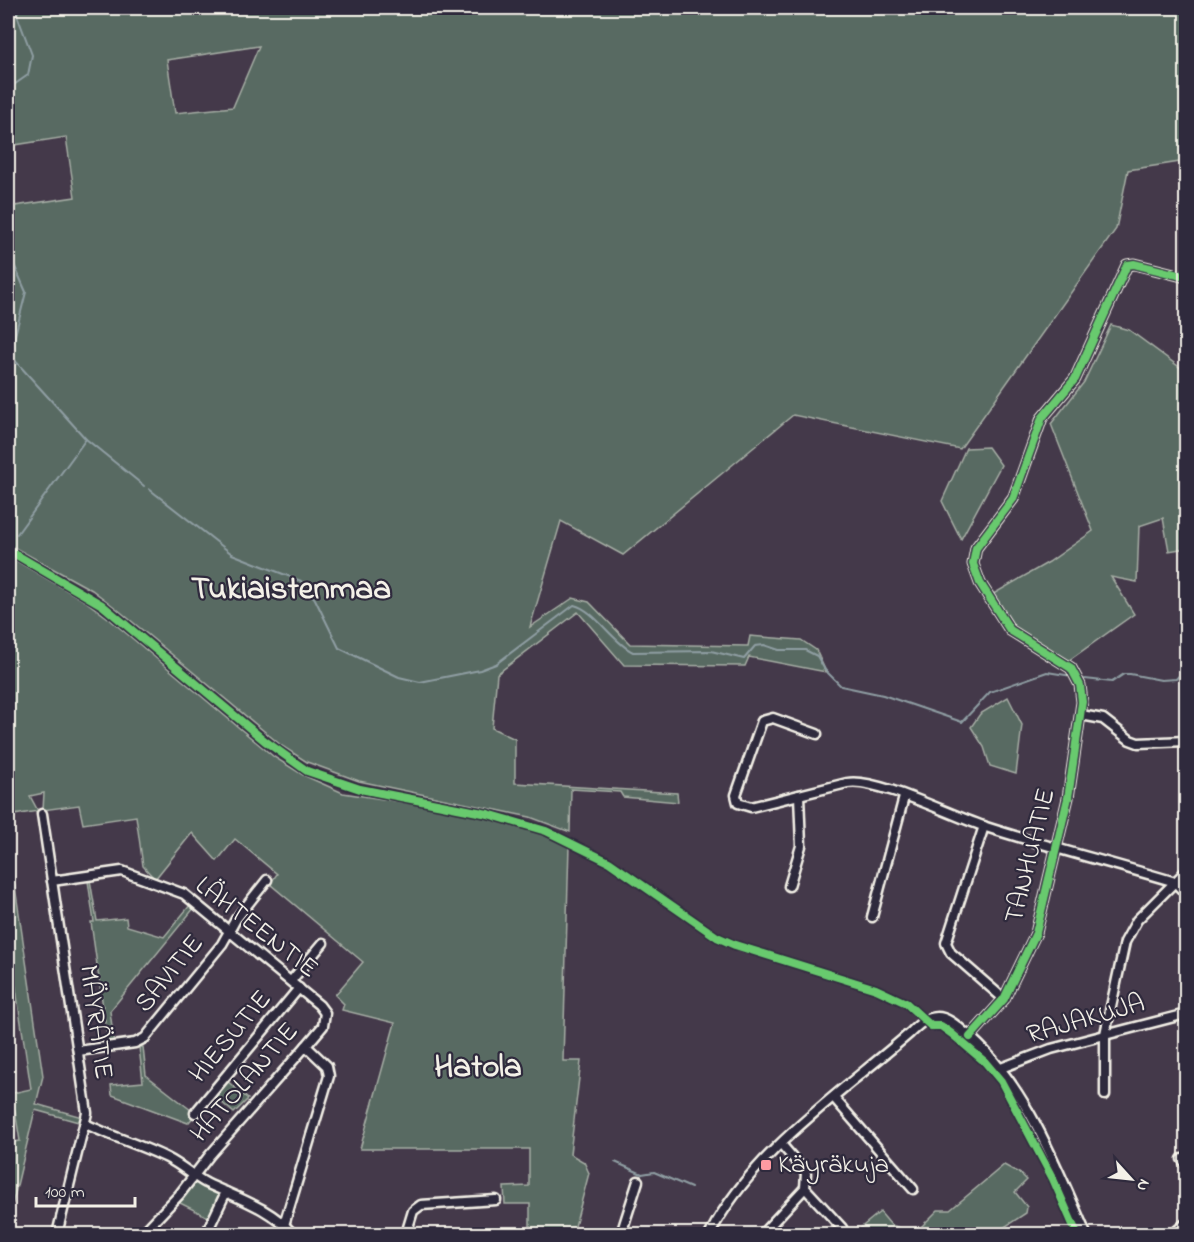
<svg xmlns="http://www.w3.org/2000/svg" width="1194" height="1242" viewBox="0 0 1194 1242" font-family="'Indie Flower',sans-serif">
<style>
.green{fill:#596a62;stroke:#a6aea5;stroke-width:1.5;fill-rule:evenodd}
.lines{fill:none;stroke-linecap:round;stroke-linejoin:round}
.stream{stroke:#8f9ea3;stroke-width:2}
.minor-casing{stroke:#f4f1e8;stroke-width:13}
.minor{stroke:#2f2a3d;stroke-width:8}
.cycleway-casing{stroke:#2f2a3d;stroke-width:11}
.cycleway{stroke:#67ca6e;stroke-width:8}
.poi-dot{fill:#ff9aa2;stroke:#2f2a3d;stroke-width:2}
.labels{text-anchor:middle;dominant-baseline:central;stroke-width:4.5;stroke-linejoin:round;paint-order:stroke}
.street-label{font-size:27px;fill:#f4f1e8;stroke:#2f2a3d}
.poi-label{font-size:27px;fill:#f4f1e8;stroke:#2f2a3d;text-anchor:start}
.district-label{font-size:33px;font-weight:bold;fill:#f4f1e8;stroke:#2f2a3d}
</style>
<rect width="100%" height="100%" fill="#44394a"/>
<filter id="ink" filterUnits="userSpaceOnUse"><feTurbulence type="fractalNoise" baseFrequency=".0167" numOctaves="2"/><feDisplacementMap in="SourceGraphic" scale="12" xChannelSelector="R" yChannelSelector="G"/><feConvolveMatrix kernelMatrix="1 2 1 2 8 2 1 2 1" color-interpolation-filters="sRGB"/></filter>
<g filter="url(#ink)">
<!-- green -->
<g class="green">
<path d="M8 8H1186V161L1128 170 1116 229 960 449 793 415 623 555 561 521 530 627 573 598 589 602 630 644 748 646 750 636 801 640 816 650 826 672 749 657 745 666 624 665 578 612 497 674 492 728 515 739V783L677 793 678 802 623 797 620 792 571 789 570 832 530 817 359 781 307 762 282 746 117 609 92 590 8 544V207L75 197 66 137 8 146ZM259 46 233 107 175 113 167 60Z"/>
<path d="M1111 325 1129 330 1186 372V548L1169 551 1163 518 1139 526 1137 582 1111 577 1134 614 1065 663 1010 630 988 597 1049 562 1093 531 1051 424 1084 382Z"/>
<path d="M988 447 1001 465 961 539 942 501 966 448Z"/>
<path d="M8 556 85 601 108 618 274 757 303 775 343 793 487 815 526 827 569 845 563 1061H581L570 1154 584 1162 589 1173 573 1234 530 1232V1204H505L504 1187 529 1186V1149H360L395 1023 342 1010 344 1004 335 995 363 962 270 884 277 874 235 839 217 861 192 833 155 879 143 866 136 816 83 824 79 805 43 810 44 793 30 796 38 811 8 816Z"/>
<path d="M1008 697 1022 725 1016 774 990 766 984 747 971 727 980 714Z"/>
<path d="M8 839 43 1076 36 1104 82 1117V1123L35 1110 8 1223V1143L20 1141 15 1111H8V1094L31 1089 8 936Z"/>
<path d="M90 880 97 921 126 918 127 926 164 937 191 904 195 907 110 1011 114 1042 108 1043 91 922H94L88 881Z"/>
<path d="M139 1047H143L146 1075 196 1114 188 1123 112 1095 111 1085 143 1082Z"/>
<path d="M226 1080 248 1099 234 1113 213 1095Z"/>
<path d="M1004 1165 1021 1174 1027 1180 1015 1192 1027 1207 1026 1213 994 1234H853L880 1212 891 1225 915 1233 938 1210H950Z"/>
<path d="M197 1181 217 1191 221 1196 212 1219 178 1202Z"/>
</g>
<g class="lines">
<!-- stream -->
<g class="stream">
<path d="M8 89 28 75 32 55 17 15 18 8"/>
<path d="M8 251 26 292 10 355 86 439 144 486"/>
<path d="M149 489 232 554 301 581 315 599 339 648 399 677 420 682 480 670 496 664 574 605C595 610 612 642 633 652L711 651 744 659 755 646 764 645 779 650H805L817 656 825 670 841 686 883 695 962 722 990 692 1047 672 1072 676"/>
<path d="M17 534 86 439"/>
<path d="M1085 679 1112 682 1124 674H1130L1161 680 1176 679 1186 668"/>
<path d="M615 1162 642 1174 654 1172 691 1188"/>
</g>
<!-- minor casing -->
<g class="minor-casing">
<g id="minor">
<path d="M1081 715 1103 719 1130 740 1138 743 1186 741"/>
<path d="M817 734 773 718 762 721 736 795 738 803 751 807 847 783C876 777 954 817 986 827 1048 847 1112 863 1175 882L1186 894"/>
<path d="M42 814 87 1113 57 1234"/>
<path d="M984 826 946 943 951 953 1004 999"/>
<path d="M52 881 122 871 184 894 319 1005 325 1013 323 1026 306 1046 209 1156 179 1195 142 1234"/>
<path d="M789 886 801 846 799 795"/>
<path d="M872 917 904 797"/>
<path d="M291 981 323 943"/>
<path d="M970 1037 1004 999 1036 933 1068 798 1082 702 1080 685 1071 668 1010 630 980 583 973 564 976 548 1013 499 1042 418 1075 379 1127 265 1134 264 1186 277"/>
<path d="M78 1051 135 1043 145 1038 222 944 236 919 267 880"/>
<path d="M1001 1068 1051 1049 1182 1015"/>
<path d="M1105 1095V1034L1125 942 1137 920 1186 871"/>
<path d="M834 1098 913 1189"/>
<path d="M195 1113 299 988"/>
<path d="M86 1124C112 1137 141 1145 167 1158 181 1165 193 1176 206 1183 237 1198 269 1207 293 1234"/>
<path d="M781 1144 806 1173 805 1188 842 1228"/>
<path d="M1182 1159 1186 1164"/>
<path d="M284 1225 329 1076 327 1066 306 1046"/>
<path d="M206 1234 226 1192"/>
<path d="M406 1234 413 1211 421 1205 496 1200"/>
<path d="M621 1234 638 1181"/>
<path d="M710 1234C751 1153 842 1092 910 1033 917 1026 926 1017 937 1017 947 1017 957 1026 964 1032 1023 1078 1057 1167 1086 1234"/>
<path d="M762 1234 805 1188"/>
<path d="M1173 1234 1186 1223"/>
</g>
</g>
<!-- minor -->
<use href="#minor" class="minor"/>
<!-- cycleway casing -->
<g class="cycleway-casing">
<g id="cycleway">
<path d="M8 550 102 605 265 741 307 771 360 789 488 814 546 831 609 862 717 937 735 945 876 989 906 1003 931 1026H941L952 1034 985 1062 1001 1081 1053 1179 1077 1234"/>
<path d="M970 1037 1004 999 1036 933 1068 798 1082 702 1080 685 1071 668 1010 630 980 583 973 564 976 548 1013 499 1042 418 1075 379 1127 265 1134 264 1186 277"/>
</g>
</g>
<!-- cycleway -->
<use href="#cycleway" class="cycleway"/>
</g>
</g>
<!-- markers -->
<rect class="poi-dot" x="760" y="1159" width="12" height="12" rx="3"/>
<g class="labels">
<!-- street labels -->
<g class="street-label">
<text transform="translate(1031 856) rotate(-76)">TANHUATIE</text>
<text transform="translate(256 928) rotate(38)">LÄHTEENTIE</text>
<text transform="translate(170 974) rotate(-51)">SAVITIE</text>
<text transform="translate(1086 1020) rotate(-16)">RAJAKUJA</text>
<text transform="translate(95 1022) rotate(82)">MÄYRÄTIE</text>
<text transform="translate(231 1037) rotate(-50)">HIESUTIE</text>
<text transform="translate(245 1083) rotate(-49)">HATOLANTIE</text>
</g>
<!-- poi labels -->
<g class="poi-label">
<text x="778" y="1165">Käyräkuja</text>
</g>
<!-- district labels -->
<g class="district-label">
<text x="291" y="590">Tukiaistenmaa</text>
<text x="478" y="1068">Hatola</text>
</g>
</g>
<!-- margin -->
<rect width="1194" height="1242" fill="none" stroke="#2f2a3d" stroke-width="30"/>
<rect x="15" y="15" width="1164" height="1212" fill="none" stroke="#f4f1e8" stroke-width="2" filter="url(#ink)"/>
<!-- north arrow -->
<g transform="translate(1131 1179) rotate(117)" stroke="#2f2a3d" stroke-width="4.5" paint-order="stroke">
<path d="M0-4.5L10 22L0 15L-10 22Z" fill="#f4f1e8"/>
<text y="-9" font-size="16" font-weight="bold" text-anchor="middle" fill="#f4f1e8">N</text>
</g>
<!-- scale -->
<path d="M36 1197v9h99v-9" fill="none" stroke="#f4f1e8" stroke-width="3"/>
<text x="45" y="1197" font-size="18" fill="#f4f1e8" stroke="#2f2a3d" stroke-width="4.5" paint-order="stroke">100 m</text>
</svg>
